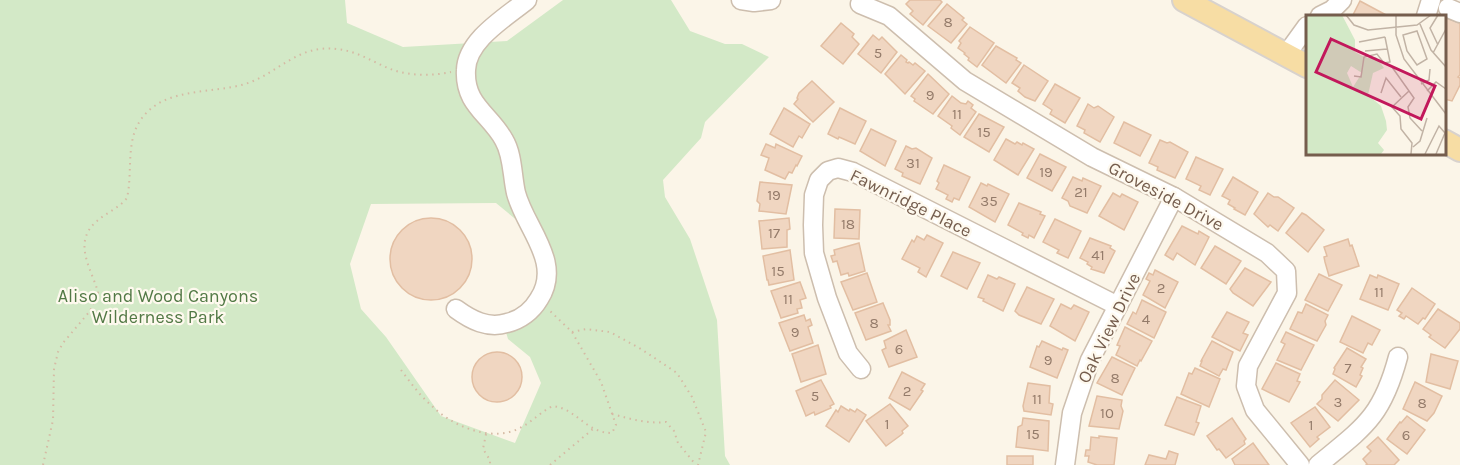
<svg xmlns="http://www.w3.org/2000/svg" width="1460" height="465" viewBox="0 0 1460 465" font-family="Karla,sans-serif">
<style>
.green{fill:#d3e9c7;fill-rule:evenodd}
.building{fill:#f0d6c1;stroke:#e2bea2;stroke-width:1.5}
.lines{fill:none;stroke-linecap:round;stroke-linejoin:round}
.minor-casing{stroke:#cdbeae;stroke-width:21}
.major-casing{stroke:#d8d2cd;stroke-width:26}
.path{stroke:#d5baa4;stroke-width:2;stroke-dasharray:1.5 4.5;stroke-linecap:butt}
.minor{stroke:#fff;stroke-width:18}
.major{stroke:#f7dda4;stroke-width:22}
.labels{text-anchor:middle;dominant-baseline:central;stroke-width:4.5;stroke-linejoin:round;paint-order:stroke}
.number-label{font-size:15px;fill:#947b6a}
.street-label{font-size:18px;fill:#755d4d;stroke:#fef9ee}
.park-label{font-size:18px;fill:#527945;stroke:#fef9ee}
.inset-road{fill:none;stroke:#c1b3a5;stroke-width:1.5}
.view{fill:#c2185b;fill-opacity:0.15;stroke:#c2185b;stroke-width:3}
.inset-edge{fill:none;stroke:#755d4d;stroke-width:3}
</style>
<rect width="100%" height="100%" fill="#fbf5e8"/>
<!-- green -->
<path class="green" d="M0 0H345L347 23 403 47 507 41 563 0H671L690 31 725 44H742L769 57 705 122 701 138 663 180 665 197 690 239 717 320 725 456 730 465H0ZM496 203 536 236 538 284 528 318 505 329 508 339 530 357 541 383 515 443 441 416 386 337 361 309 350 264 371 204Z"/>
<!-- building -->
<g class="building">
<path d="M910 0H940L942 2 923 25 910 14 913 11 906 4Z"/>
<path d="M1360 1 1388 16H1355L1353 15Z"/>
<path d="M947 4 964 18 962 20 967 24 951 43 928 26Z"/>
<path d="M1446 18 1460 23V75L1458 77 1460 78V85L1452 101 1444 99V24Z"/>
<path d="M841 23 854 34 852 37 859 44 843 64 821 46Z"/>
<path d="M970 27 994 43 977 67 968 60 969 58 964 54 965 53 958 48 961 43 959 41Z"/>
<path d="M873 35 879 40 882 37 897 52 881 73 858 54Z"/>
<path d="M996 46 1017 58 1016 60 1021 63 1006 83 982 65Z"/>
<path d="M901 55 907 60 906 62 908 63 909 62 913 65 915 63 925 71 905 94 885 74Z"/>
<path d="M1024 65 1048 81 1035 101 1025 97 1018 91 1020 88 1012 83Z"/>
<path d="M928 74 949 94 933 114 914 101 915 99 911 96Z"/>
<path d="M812 81 834 102 813 122 794 104 798 99 797 98 799 93Z"/>
<path d="M1055 84 1080 98 1065 123 1050 114 1052 110 1043 104Z"/>
<path d="M952 96 961 103 966 104 968 101 973 105 971 108 976 112 960 135 951 128 952 126 938 116Z"/>
<path d="M1088 104 1094 108 1098 106 1114 117 1100 142 1084 133 1085 130 1077 126Z"/>
<path d="M784 108 810 124 802 138 799 136 793 147 770 134Z"/>
<path d="M840 108 866 121 855 144 839 137 838 139 828 134Z"/>
<path d="M979 114 1004 127 989 152 964 137Z"/>
<path d="M1124 122 1151 135 1140 156 1114 143Z"/>
<path d="M871 129 896 141 885 166 860 151Z"/>
<path d="M1006 139 1015 144 1017 142 1022 145 1023 143 1034 149 1018 175 994 160Z"/>
<path d="M1160 140 1167 143 1170 142 1188 152 1175 178 1157 170 1158 167 1149 163Z"/>
<path d="M766 144 775 148 776 144 802 156 797 166 796 165 792 173 789 172 785 179 765 170 769 158 761 155Z"/>
<path d="M906 146 912 149 916 148 932 158 920 184 902 176 903 173 895 169Z"/>
<path d="M1040 154 1066 167 1052 191 1027 178Z"/>
<path d="M1196 157 1223 169 1210 195 1199 190 1201 186 1186 179Z"/>
<path d="M944 165 970 177 959 200 954 198 952 202 946 199 948 195 936 189 939 183 937 181Z"/>
<path d="M1073 177 1082 181 1083 178 1101 186 1087 213 1070 206 1068 201 1062 198Z"/>
<path d="M1233 177 1258 192 1245 215 1234 209 1235 208 1228 204 1230 200 1222 196Z"/>
<path d="M760 182 792 185 786 214 759 211 760 204 757 201Z"/>
<path d="M981 183 987 186 988 184 1009 194 995 222 969 207Z"/>
<path d="M1113 193 1120 197 1122 194 1138 202 1124 230 1099 216Z"/>
<path d="M1268 193 1274 197H1278L1294 208 1278 231 1270 225 1268 227 1254 214Z"/>
<path d="M1019 203 1041 212 1040 214 1045 216 1034 238 1029 235 1028 238 1022 235 1023 233 1008 225Z"/>
<path d="M835 209 860 210 859 239 834 238Z"/>
<path d="M1302 213 1306 215 1324 230 1308 252 1286 233Z"/>
<path d="M789 218 790 229 787 230V247L762 249 759 221Z"/>
<circle cx="431" cy="259" r="41"/>
<path d="M1055 219 1081 231 1068 258 1057 253 1059 250 1043 242Z"/>
<path d="M1182 226 1198 234 1199 231 1209 237 1195 265 1177 253 1173 260 1165 255Z"/>
<path d="M927 235 943 243 926 277 918 272 920 268 902 259 912 240 914 242 917 236 924 240Z"/>
<path d="M1090 238 1111 246 1110 248 1115 251 1104 273 1091 269 1092 267 1087 264 1088 262 1080 258Z"/>
<path d="M1348 239 1350 246 1352 245 1359 266 1329 276 1325 262 1324 257 1327 256 1324 247Z"/>
<path d="M859 243 865 271 849 276 848 273 841 275 837 261 833 262 831 256 835 255 834 250Z"/>
<path d="M1215 246 1241 261 1226 284 1201 268Z"/>
<path d="M790 250 794 280 769 285 768 280H767L763 256Z"/>
<path d="M953 252 980 263 967 289 941 276Z"/>
<path d="M1245 268 1271 282 1253 306 1233 293 1230 289Z"/>
<path d="M1155 270 1178 282 1165 308 1143 295 1150 281 1146 279 1149 273 1153 275Z"/>
<path d="M867 273 877 302 853 310 841 282Z"/>
<path d="M1319 274 1342 285 1328 311 1305 300Z"/>
<path d="M988 275 997 279 999 277 1015 284 1003 311 983 301 984 299 978 297Z"/>
<path d="M1370 275 1377 278 1378 275 1399 284 1388 310 1360 299Z"/>
<path d="M800 282 806 298 800 300 802 308 797 309 798 313 781 318 771 291Z"/>
<path d="M1027 287 1054 299 1041 324 1019 315 1015 311Z"/>
<path d="M1412 288 1435 304 1425 319 1423 318 1418 324 1406 316 1404 319 1399 316 1402 313 1397 310Z"/>
<path d="M1142 300 1166 312 1154 338 1127 324 1133 312 1136 314Z"/>
<path d="M883 303 890 320V325H888L891 331 866 340 855 313Z"/>
<path d="M1061 304 1071 309 1074 305 1089 312 1075 341 1050 326Z"/>
<path d="M1306 304 1328 315 1325 321 1326 325 1317 341 1290 329 1298 312 1302 313Z"/>
<path d="M1438 309 1460 323V329L1445 348 1429 337 1431 335 1423 329Z"/>
<path d="M1227 312 1249 322 1243 333 1248 335 1240 351 1212 337Z"/>
<path d="M804 315 806 321 810 319 812 325 808 327 813 343 790 351 779 323Z"/>
<path d="M1352 316 1380 330 1372 345 1368 343 1363 353 1340 342Z"/>
<path d="M1125 327 1152 341 1141 361 1140 360 1137 366 1116 355 1120 346 1117 345Z"/>
<path d="M906 330 917 357 889 367 882 350 886 348 884 341Z"/>
<path d="M1286 332 1314 345 1301 370 1277 360 1285 344 1281 342Z"/>
<path d="M1042 341 1062 350 1063 348 1068 350 1057 378 1030 367 1037 346 1039 347Z"/>
<path d="M1212 341 1233 352 1226 370 1223 369 1219 376 1200 366 1202 361H1201Z"/>
<path d="M818 345 826 374 801 382 792 354Z"/>
<path d="M1347 348 1366 359 1361 367 1363 368 1360 375 1362 376 1356 387 1333 374 1335 369 1334 368Z"/>
<circle cx="497" cy="377" r="25"/>
<path d="M1431 354 1458 361 1450 389 1426 382Z"/>
<path d="M1112 357 1135 368 1122 395 1097 383Z"/>
<path d="M1276 363 1300 374 1297 381 1300 382 1289 402 1262 389Z"/>
<path d="M1195 368 1220 379 1209 407 1181 394 1189 373 1192 374Z"/>
<path d="M902 372 925 384 921 390 923 391 910 410 889 398Z"/>
<path d="M821 380 834 404 830 406 831 408 815 415 814 412 806 416 796 391Z"/>
<path d="M1335 380 1359 400 1338 421 1317 404 1322 399V395Z"/>
<path d="M1415 382 1442 396 1434 413 1427 421 1403 409Z"/>
<path d="M1028 383 1050 386 1049 403 1053 404 1051 415 1024 411 1023 406Z"/>
<path d="M1097 396 1122 400 1121 406 1123 411 1119 429 1089 426Z"/>
<path d="M1177 397 1201 406 1196 422 1199 423 1194 435 1165 425Z"/>
<path d="M890 404 908 426 902 431 903 433 901 435 886 446 866 421Z"/>
<path d="M841 406 849 411 850 409 855 412 857 409 866 415 849 442 826 426 836 410 838 412Z"/>
<path d="M1315 407 1330 427 1317 437 1319 439 1310 447 1291 423Z"/>
<path d="M1407 416 1425 430 1407 454 1387 439 1400 422 1401 423Z"/>
<path d="M1023 418 1049 421 1048 451 1016 447 1018 427 1022 425Z"/>
<path d="M1232 418 1246 439 1244 441 1245 444 1226 458 1219 449 1217 450 1207 436Z"/>
<path d="M1099 436 1117 438 1114 465H1097L1088 462 1089 456H1085L1086 450H1090L1091 437 1099 438Z"/>
<path d="M1378 437 1399 460 1394 465H1366L1367 464 1363 459 1371 451 1367 447Z"/>
<path d="M1253 443 1269 465H1235L1232 459Z"/>
<path d="M1169 451 1178 454 1175 465H1145L1149 455 1166 459Z"/>
<rect x="1007" y="456" width="26" height="9"/>
</g>
<g class="lines">
<!-- minor casing -->
<g class="minor-casing">
<g id="minor">
<path d="M741 0 754 2 771 0"/>
<path d="M860 4 889 16 965 81 1092 157 1174 197 1267 253 1286 271 1287 293 1248 366 1246 386 1255 410 1300 465"/>
<path d="M1448 8 1460 13"/>
<path d="M1320 16 1332 10 1342 0"/>
<path d="M1426 16 1431 0"/>
<path d="M1286 55 1307 26"/>
<path d="M456 309C471 320 488 329 507 323 520 320 532 311 539 299 563 262 525 228 516 193 512 176 513 155 504 140 490 114 464 105 466 70 467 40 505 18 527 0"/>
<path d="M861 369 848 353 827 298 814 253 813 225 814 195 819 180 828 171 838 168 853 172 1118 306"/>
<path d="M1065 465 1072 413 1090 360 1174 197"/>
<path d="M1318 465C1364 427 1382 417 1398 357"/>
</g>
</g>
<!-- major casing -->
<g class="major-casing">
<g id="major">
<path d="M1184 0 1307 66"/>
<path d="M1444 141 1460 150"/>
</g>
</g>
<!-- path -->
<g class="path">
<path d="M572 332 586 329 610 332 641 349 677 373 692 397 706 432 698 465"/>
<path d="M401 370C411 383 420 396 432 406 452 426 490 442 518 429 531 423 540 412 553 406 577 409 586 433 612 433L616 425 601 382 572 332 549 310"/>
<path d="M612 414C631 419 647 424 666 422L674 431 678 443 696 465"/>
<path d="M486 434 483 449 490 460V465"/>
<path d="M43 465 53 420 54 369 58 352 63 343 90 311 98 292C91 268 72 242 97 221 106 213 119 208 127 198 133 172 125 140 142 118 165 87 212 94 245 84 278 74 297 44 337 49 358 51 374 63 393 70 411 76 433 76 451 72"/>
<path d="M550 465 593 429"/>
</g>
<!-- minor -->
<use href="#minor" class="minor"/>
<!-- major -->
<use href="#major" class="major"/>
</g>
<g class="labels">
<!-- number labels -->
<g class="number-label">
<text x="948" y="22">8</text>
<text x="878" y="53">5</text>
<text x="930" y="95">9</text>
<text x="957" y="114">11</text>
<text x="984" y="132">15</text>
<text x="913" y="163">31</text>
<text x="1046" y="172">19</text>
<text x="1081" y="192">21</text>
<text x="774" y="195">19</text>
<text x="989" y="201">35</text>
<text x="848" y="224">18</text>
<text x="774" y="233">17</text>
<text x="1098" y="255">41</text>
<text x="778" y="271">15</text>
<text x="1161" y="288">2</text>
<text x="1379" y="292">11</text>
<text x="788" y="299">11</text>
<text x="1146" y="319">4</text>
<text x="874" y="323">8</text>
<text x="795" y="332">9</text>
<text x="899" y="349">6</text>
<text x="1048" y="360">9</text>
<text x="1348" y="368">7</text>
<text x="1115" y="378">8</text>
<text x="907" y="391">2</text>
<text x="815" y="396">5</text>
<text x="1037" y="399">11</text>
<text x="1338" y="402">3</text>
<text x="1422" y="403">8</text>
<text x="1107" y="413">10</text>
<text x="887" y="424">1</text>
<text x="1311" y="425">1</text>
<text x="1033" y="434">15</text>
<text x="1406" y="435">6</text>
</g>
<!-- street labels -->
<g class="street-label">
<text transform="translate(1166 196) rotate(28)">Groveside Drive</text>
<text transform="translate(911 203) rotate(26)">Fawnridge Place</text>
<text transform="translate(1109 328) rotate(-64)">Oak View Drive</text>
</g>
<!-- park labels -->
<g class="park-label">
<text x="158" y="296">Aliso and Wood Canyons<tspan x="158" dy="21">Wilderness Park</tspan></text>
</g>
</g>
<!-- overview -->
<g transform="translate(1306 15)">
<rect width="140" height="140" fill="#fbf5e8"/>
<path d="M0 0H36L49 25V37L60 43 70 42 78 53 67 58 62 80 75 91 80 106 81 115 72 128 78 135 75 139H0ZM45 51 56 58 47 72 41 58Z" fill="#d3e9c7" fill-rule="evenodd"/>
<path class="inset-road" d="M40 0 48 10 62 15 111 10 125 0M90 0V20L98 44 140 99M132 0 124 13 132 30M114 9 125 35 140 52M111 16 121 44 111 50 101 36 97 20ZM53 27 79 22M59 36 81 34M127 38 140 14M86 52 108 83 102 92 104 103 116 116M48 61 55 62 58 42 71 39 78 48 84 47 79 22M115 69 123 65 124 54M103 76 86 92 94 101 95 114 106 128 105 139M121 76 130 67 140 74M75 78 80 63 95 82M107 132 114 126 121 103M119 139 133 111 139 118 130 139"/>
<path class="view" d="M25 24 129 71 115 104 10 57Z"/>
<rect width="140" height="140" class="inset-edge"/>
</g>
</svg>
